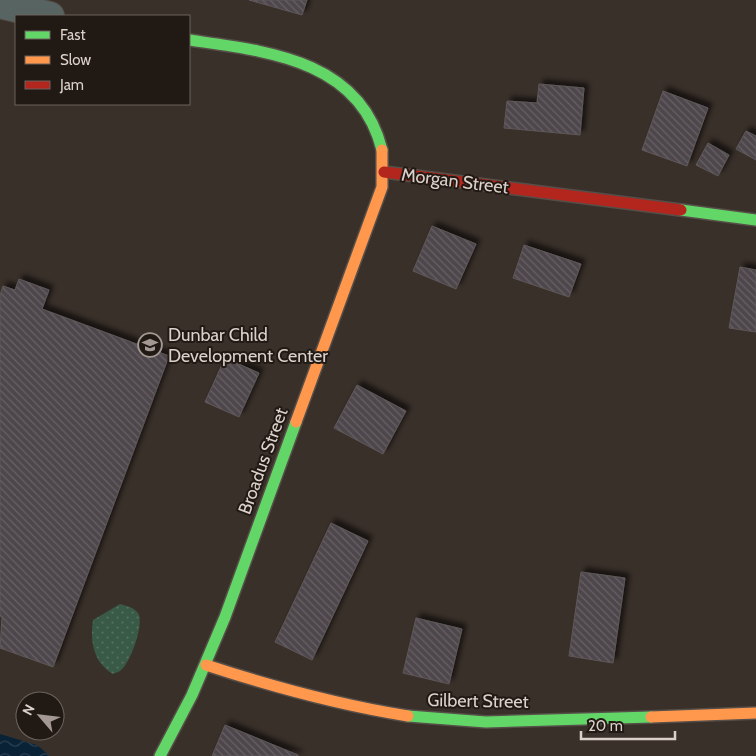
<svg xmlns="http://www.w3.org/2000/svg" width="756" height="756" viewBox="0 0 756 756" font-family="Cabin,sans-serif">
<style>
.park{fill:url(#park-dots)}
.water{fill:url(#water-waves)}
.building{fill:url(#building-back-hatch);stroke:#5d5859;filter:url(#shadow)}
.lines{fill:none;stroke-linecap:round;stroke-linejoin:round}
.street-casing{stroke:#564e48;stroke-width:30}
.fast-casing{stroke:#564e48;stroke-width:14}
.slow-casing{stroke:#564e48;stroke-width:14}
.jam-casing{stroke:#564e48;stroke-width:14}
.street{stroke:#576462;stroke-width:28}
.fast{stroke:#63d668;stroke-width:11}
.slow{stroke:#ff974d;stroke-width:11}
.jam{stroke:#b3261e;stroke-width:11}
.labels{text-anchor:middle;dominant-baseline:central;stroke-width:4;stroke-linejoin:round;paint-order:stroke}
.street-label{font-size:18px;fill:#dcd1ca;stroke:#211914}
.poi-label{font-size:18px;fill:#dcd1ca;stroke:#211914;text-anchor:start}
</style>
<defs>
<pattern id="park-dots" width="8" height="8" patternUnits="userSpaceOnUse" patternTransform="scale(1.25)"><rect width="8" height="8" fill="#385a47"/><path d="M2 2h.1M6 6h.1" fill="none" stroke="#547160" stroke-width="1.8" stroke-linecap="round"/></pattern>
<pattern id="water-waves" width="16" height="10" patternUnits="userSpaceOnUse" patternTransform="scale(1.25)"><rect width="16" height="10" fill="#092235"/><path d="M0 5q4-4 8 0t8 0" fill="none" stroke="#2c4151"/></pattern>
<pattern id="building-back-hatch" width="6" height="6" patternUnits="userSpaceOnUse" patternTransform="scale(1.25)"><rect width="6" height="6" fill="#4e474c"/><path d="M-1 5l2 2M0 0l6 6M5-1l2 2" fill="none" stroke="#676064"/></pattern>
<filter id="shadow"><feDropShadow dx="4.5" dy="-4.5" stdDeviation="2.5" flood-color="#0009"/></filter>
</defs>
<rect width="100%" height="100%" fill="#3a302a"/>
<!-- park -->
<path class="park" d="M120 604C127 606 133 607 138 613 145 623 130 664 120 671 118 672 115 673 113 674 93 662 90 641 93 620Z"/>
<!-- water -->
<path class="water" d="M0 734 37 745 50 756H0Z"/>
<!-- building -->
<g class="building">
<path d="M249 0H307L302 15Z"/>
<path d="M539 84 584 88 580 135 504 128 507 101 537 103Z"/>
<path d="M663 91 708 108 687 166 642 150Z"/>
<path d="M746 131 756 136V160L736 149Z"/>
<path d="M708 143 729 155 718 176 696 165Z"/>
<path d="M432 226 476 244 456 289 413 271Z"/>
<path d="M524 245 581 264 569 297 513 278Z"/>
<path d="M740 267 756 270V332L729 328Z"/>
<path d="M19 279 49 290 42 309 169 356 53 667 0 648 2 617 0 616V295L3 286 15 290Z"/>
<path d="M225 358 259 373 239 417 205 402Z"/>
<path d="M357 385 406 411 383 454 334 428Z"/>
<path d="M331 523 368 541 312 660 275 642Z"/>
<path d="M581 572 625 578 613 663 569 656Z"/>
<path d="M416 618 462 629 449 684 403 673Z"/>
<path d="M225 725 298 755V756H212Z"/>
</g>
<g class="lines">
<!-- street casing -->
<g class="street-casing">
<path id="street" d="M0 4 50 16"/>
</g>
<!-- fast casing -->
<g class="fast-casing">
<g id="fast">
<path d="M189 40C265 51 360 59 382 150"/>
<path d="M681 210 756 220"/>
<path d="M408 716 486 722 651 717"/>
<path d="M160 756 192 695 225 617 296 422"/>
</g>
</g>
<!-- slow casing -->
<g class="slow-casing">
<g id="slow">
<path d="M296 422 382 187V150"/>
<path d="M206 665C273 687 339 705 408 716"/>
<path d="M651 717 756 713"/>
</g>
</g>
<!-- jam casing -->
<g class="jam-casing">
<path id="jam" d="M384 172 681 210"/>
</g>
<!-- street -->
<use href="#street" class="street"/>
<!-- fast -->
<use href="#fast" class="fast"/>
<!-- slow -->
<use href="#slow" class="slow"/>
<!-- jam -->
<use href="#jam" class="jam"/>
</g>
<!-- icons -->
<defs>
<g id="school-ring" transform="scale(1.25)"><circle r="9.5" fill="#211914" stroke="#a39992" stroke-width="1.5"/><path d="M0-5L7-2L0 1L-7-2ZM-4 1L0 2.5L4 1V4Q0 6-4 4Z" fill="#a39992"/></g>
</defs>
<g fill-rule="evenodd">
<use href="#school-ring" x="150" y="345"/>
</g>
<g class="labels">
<!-- street labels -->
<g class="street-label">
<text transform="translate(455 181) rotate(7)">Morgan Street</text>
<text transform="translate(263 461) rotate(-70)">Broadus Street</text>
<text transform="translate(478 701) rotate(1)">Gilbert Street</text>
</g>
<!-- poi labels -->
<g class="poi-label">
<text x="168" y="335">Dunbar Child<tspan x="168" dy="21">Development Center</tspan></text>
</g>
</g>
<!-- legend -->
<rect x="15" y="15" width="175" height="90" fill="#211914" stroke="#6c635d"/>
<rect x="25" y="31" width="25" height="8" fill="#63d668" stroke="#6c635d"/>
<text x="60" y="40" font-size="15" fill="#dcd1ca">Fast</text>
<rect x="25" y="56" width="25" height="8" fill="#ff974d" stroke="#6c635d"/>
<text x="60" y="65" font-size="15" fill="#dcd1ca">Slow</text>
<rect x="25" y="81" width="25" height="8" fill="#b3261e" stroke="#6c635d"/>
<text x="60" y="90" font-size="15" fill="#dcd1ca">Jam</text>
<!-- north arrow -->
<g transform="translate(40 716) rotate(298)"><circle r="24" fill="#211914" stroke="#6c635d"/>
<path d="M0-4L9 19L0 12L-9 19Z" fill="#a39992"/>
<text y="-8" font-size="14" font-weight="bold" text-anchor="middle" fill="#dcd1ca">N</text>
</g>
<!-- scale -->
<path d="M581 731v8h94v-8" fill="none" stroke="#dcd1ca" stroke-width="2.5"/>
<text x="588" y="731" font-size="15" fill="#dcd1ca" stroke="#211914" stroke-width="4" paint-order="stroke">20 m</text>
</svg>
